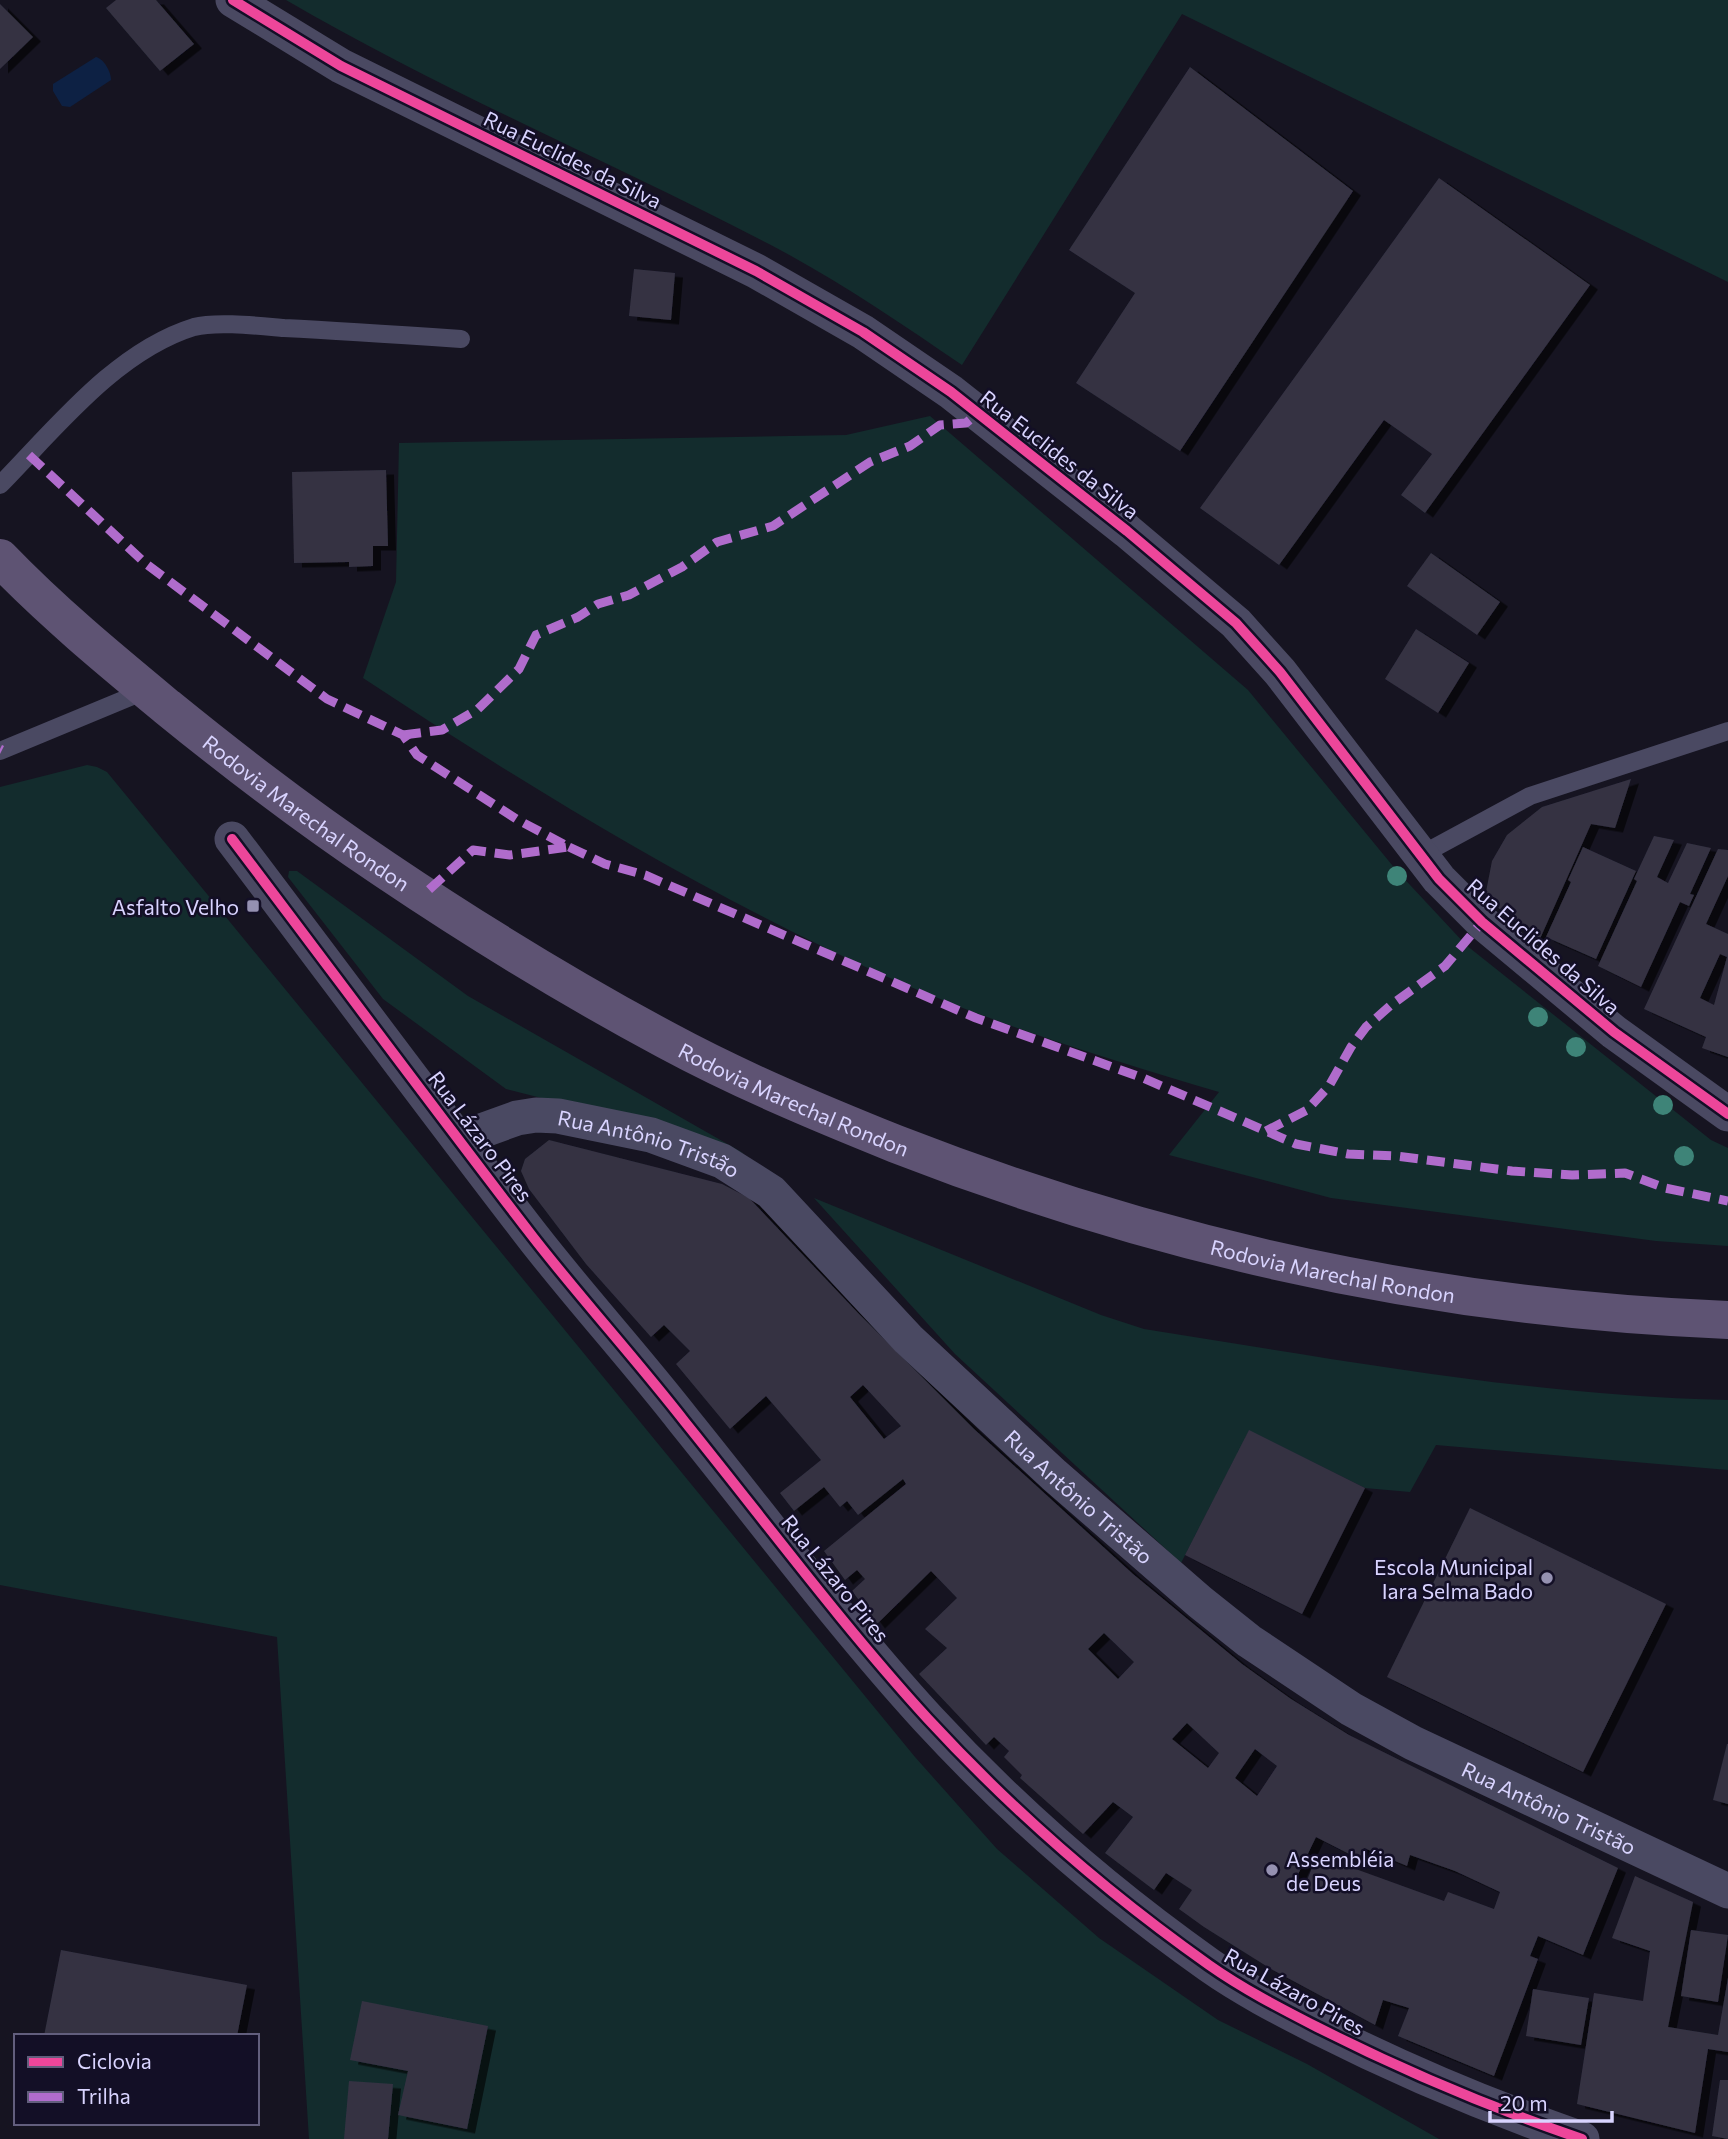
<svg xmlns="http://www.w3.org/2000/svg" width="1728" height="2139" viewBox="0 0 1728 2139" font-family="Commissioner,sans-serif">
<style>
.green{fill:#132c2d}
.water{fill:#0d2144}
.building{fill:#343243;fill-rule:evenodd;filter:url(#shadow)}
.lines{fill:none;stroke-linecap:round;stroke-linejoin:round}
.lane{stroke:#4a4962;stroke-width:18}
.street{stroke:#4a4962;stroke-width:35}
.primary{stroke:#5e5373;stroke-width:38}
.quiet{stroke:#b06ccc;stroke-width:9;stroke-dasharray:18 9;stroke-linecap:butt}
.cycleway-casing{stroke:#130f26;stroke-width:15}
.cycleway{stroke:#ed469a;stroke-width:10}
.tree{fill:#3e8478}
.poi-dot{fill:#9591b1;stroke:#130f26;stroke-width:2.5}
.labels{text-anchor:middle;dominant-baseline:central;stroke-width:5;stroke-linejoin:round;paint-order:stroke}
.street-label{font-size:21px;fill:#d9d4ff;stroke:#130f26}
.poi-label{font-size:21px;fill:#d9d4ff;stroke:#130f26;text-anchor:end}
</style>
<defs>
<filter id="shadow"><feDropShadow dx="8" dy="4.5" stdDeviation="0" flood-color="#0009"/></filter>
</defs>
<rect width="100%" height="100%" fill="#161421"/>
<!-- green -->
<g class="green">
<path d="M286 0H1728V282L1182 14 962 365C899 322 836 279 769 244 609 161 442 91 286 0Z"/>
<path d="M930 416 1248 690 1397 871 1466 945 1711 1140 1728 1148V1246L1656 1241 1331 1198 1169 1155 1219 1092C1105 1058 991 1023 883 975 700 892 530 788 363 678L396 582 399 443 846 435Z"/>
<path d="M87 765 97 767 107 772 915 1757 997 1849 1099 1938 1218 2020 1307 2064 1439 2139H309L277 1637 0 1585V787Z"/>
<path d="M289 871H297L468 996 745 1154 718 1143 506 1089 383 999 288 877Z"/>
<path d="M814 1198 1101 1315 1144 1329C1337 1359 1531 1396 1728 1400V1470L1436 1445 1410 1492 1365 1488 1249 1431 1181 1563 955 1354Z"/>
</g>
<!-- water -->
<path class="water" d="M96 57C104 59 111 72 111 80L70 107 62 106 53 91V84Z"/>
<!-- building -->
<g class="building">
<path d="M116 0H156L194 44 160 71 106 8Z"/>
<path d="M0 4 33 37 0 69Z"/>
<path d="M1190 67 1353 191 1180 451 1076 383 1135 293 1069 250Z"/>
<path d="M1439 178 1590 285 1425 513 1401 495 1432 454 1384 420 1279 565 1200 508Z"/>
<path d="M634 269 675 273 671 320 629 316Z"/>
<path d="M386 470 388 546H373V566L349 567V562L294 563 292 472Z"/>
<path d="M1431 553 1500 602 1477 635 1407 586Z"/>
<path d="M1416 629 1469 663 1438 713 1385 679Z"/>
<path d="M1631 779 1615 828 1591 824 1539 941 1485 897 1492 861 1507 835 1542 807Z"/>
<path d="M1654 836 1674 840 1657 877 1668 883 1687 843 1711 848 1690 894 1694 895 1689 906 1680 902 1641 987 1598 966 1637 881 1634 879Z"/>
<path d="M1583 847 1636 871 1596 959 1546 937 1571 882 1568 880Z"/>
<path d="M1718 849 1728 850V876L1706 924 1728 934V1057L1702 1048 1706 1037 1644 1009ZM1720 954 1727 957 1714 1005 1700 998Z"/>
<path d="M549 1140 722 1184 749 1198 858 1313 974 1429 1133 1574 1242 1664 1291 1699 1349 1735 1618 1868 1583 1955 1538 1936 1530 1956 1538 1959 1494 2076 1398 2036 1409 2008 1383 2000 1375 2025 1271 1969 1204 1927 1179 1909 1192 1890 1166 1873 1154 1890 1105 1853 1133 1817 1113 1802 1083 1834 1020 1778 1022 1775 1004 1757 1009 1751 994 1737 986 1745 919 1674 947 1648 925 1629 957 1598 931 1571 877 1624 852 1591 865 1579 857 1570 845 1580 824 1551 906 1484 903 1479 858 1515 847 1501 840 1507 824 1487 794 1511 780 1493 821 1460 766 1396 730 1429 676 1364 690 1351 664 1325 651 1337 586 1264 529 1189 521 1171 525 1159ZM863 1385 901 1426 884 1439 850 1397ZM1104 1633 1134 1662 1118 1679 1088 1649ZM1187 1723 1219 1753 1208 1768 1172 1739ZM1255 1749 1277 1766 1257 1796 1235 1778ZM1316 1837 1359 1859 1364 1848 1407 1866 1410 1855 1455 1871 1500 1892 1494 1909 1448 1892 1444 1901 1317 1855 1302 1893 1291 1889Z"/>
<path d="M1249 1430 1365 1488 1302 1614 1185 1555Z"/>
<path d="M1470 1508 1666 1604 1583 1772 1387 1677Z"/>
<path d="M1727 1744H1728V1804L1713 1800Z"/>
<path d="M1635 1876 1693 1902 1668 2027 1718 2035 1728 1978V2052L1708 2049 1695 2133 1577 2104 1594 1993 1643 2001 1650 1951 1612 1938Z"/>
<path d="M1691 1930 1728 1935 1718 2002 1681 1996Z"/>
<path d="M61 1950 247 1985 237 2036H129L118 2034V2036H44Z"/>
<path d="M1533 1989 1589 1998 1581 2045 1526 2036Z"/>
<path d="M362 2001 488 2026 467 2129 398 2115 408 2071 350 2060Z"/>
<path d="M1720 2080H1728V2139L1712 2136Z"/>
<path d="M349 2081 393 2084 388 2139H344Z"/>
</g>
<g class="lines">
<!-- lane -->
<g class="lane">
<path d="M0 485C55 429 116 351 194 327 216 321 260 326 284 328 343 331 402 335 461 339"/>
<path d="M0 751 147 690"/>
<path d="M1421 855 1530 796 1728 731"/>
</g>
<!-- street -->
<g class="street">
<path d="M233 0 341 66 756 271 863 332 951 392 1127 531 1236 623 1280 672 1439 879 1482 922 1614 1032 1728 1114"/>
<path d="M232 839C332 971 431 1105 533 1237 582 1300 636 1359 685 1422 765 1521 842 1625 928 1719 1013 1811 1107 1893 1209 1965 1243 1989 1280 2008 1317 2027 1402 2070 1492 2108 1582 2139"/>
<path id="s1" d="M459 1139 517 1118 536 1115 558 1116 651 1135 722 1161 771 1192 908 1339 1054 1475 1200 1602 1249 1641 1351 1709 1413 1743 1728 1891"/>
</g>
<!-- primary -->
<path class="primary" id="s2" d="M0 558C52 612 109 659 167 707 237 764 309 819 384 869 476 931 569 988 666 1040 740 1080 819 1113 896 1144 1165 1249 1440 1309 1728 1320"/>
<!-- quiet -->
<g class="quiet">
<path d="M29 455 145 563 327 699 403 735 417 755 518 820 569 847 510 855 473 850 423 895"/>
<path d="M403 735 442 730 478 709 519 669 536 635 578 617 598 604 629 595 682 567 717 542 773 526 870 462 910 446 940 425 966 423 978 413"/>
<path d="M0 749 2 750"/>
<path d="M569 847 605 864 645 875 976 1018 1143 1078 1296 1144 1348 1154 1396 1156 1512 1171 1572 1175 1625 1173 1665 1188 1728 1201"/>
<path d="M1266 1131 1307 1110 1329 1086 1351 1047 1366 1027 1391 1005 1445 966 1482 922"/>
</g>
<!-- cycleway casing -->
<g class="cycleway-casing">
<g id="cycleway">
<path d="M233 0 341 66 756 271 863 332 951 392 1127 531 1236 623 1280 672 1439 879 1482 922 1614 1032 1728 1114"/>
<path d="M232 839C332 971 431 1105 533 1237 582 1300 636 1359 685 1422 765 1521 842 1625 928 1719 1013 1811 1107 1893 1209 1965 1243 1989 1280 2008 1317 2027 1402 2070 1492 2108 1582 2139"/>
</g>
</g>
<!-- cycleway -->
<use href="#cycleway" class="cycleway"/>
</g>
<!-- trees -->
<g class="tree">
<circle cx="1397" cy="876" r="10"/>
<circle cx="1538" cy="1017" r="10"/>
<circle cx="1576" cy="1047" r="10"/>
<circle cx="1663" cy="1105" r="10"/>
<circle cx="1684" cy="1156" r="10"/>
</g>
<!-- markers -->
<g class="poi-dot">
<rect x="246" y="899" width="14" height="14" rx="3.5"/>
<circle cx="1547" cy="1578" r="7"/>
<circle cx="1272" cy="1870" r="7"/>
</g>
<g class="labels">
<!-- street labels -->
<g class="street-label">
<text transform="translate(573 159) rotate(26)">Rua Euclides da Silva</text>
<text transform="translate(1060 454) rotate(38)">Rua Euclides da Silva</text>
<text stroke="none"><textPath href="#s2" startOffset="399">Rodovia Marechal Rondon</textPath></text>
<text transform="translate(1544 946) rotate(41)">Rua Euclides da Silva</text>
<text stroke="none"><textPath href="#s2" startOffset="966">Rodovia Marechal Rondon</textPath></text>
<text transform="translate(481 1136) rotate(53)">Rua Lázaro Pires</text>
<text stroke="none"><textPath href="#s1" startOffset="198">Rua Antônio Tristão</textPath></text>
<text stroke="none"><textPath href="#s2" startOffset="1533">Rodovia Marechal Rondon</textPath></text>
<text stroke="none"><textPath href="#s1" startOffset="765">Rua Antônio Tristão</textPath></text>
<text transform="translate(836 1578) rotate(51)">Rua Lázaro Pires</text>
<text stroke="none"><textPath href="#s1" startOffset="1332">Rua Antônio Tristão</textPath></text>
<text transform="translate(1295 1991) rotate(29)">Rua Lázaro Pires</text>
</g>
<!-- poi labels -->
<g class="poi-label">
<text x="239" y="906">Asfalto Velho</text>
<text x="1533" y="1566">Escola Municipal<tspan x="1533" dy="24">Iara Selma Bado</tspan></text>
<text x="1286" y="1858" text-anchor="start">Assembléia<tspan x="1286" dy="24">de Deus</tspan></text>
</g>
</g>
<!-- legend -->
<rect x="14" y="2034" width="245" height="91" fill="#130f26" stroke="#625e7d" stroke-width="2"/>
<rect x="28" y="2057" width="35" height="10" fill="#ed469a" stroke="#625e7d" stroke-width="2"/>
<text x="77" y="2069" font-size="21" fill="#d9d4ff">Ciclovia</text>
<rect x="28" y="2092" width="35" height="10" fill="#b06ccc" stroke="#625e7d" stroke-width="2"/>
<text x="77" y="2104" font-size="21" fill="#d9d4ff">Trilha</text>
<!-- scale -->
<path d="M1490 2111v10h122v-10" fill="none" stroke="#d9d4ff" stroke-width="3.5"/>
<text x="1500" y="2111" font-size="21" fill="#d9d4ff" stroke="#130f26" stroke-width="5" paint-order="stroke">20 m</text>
</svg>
